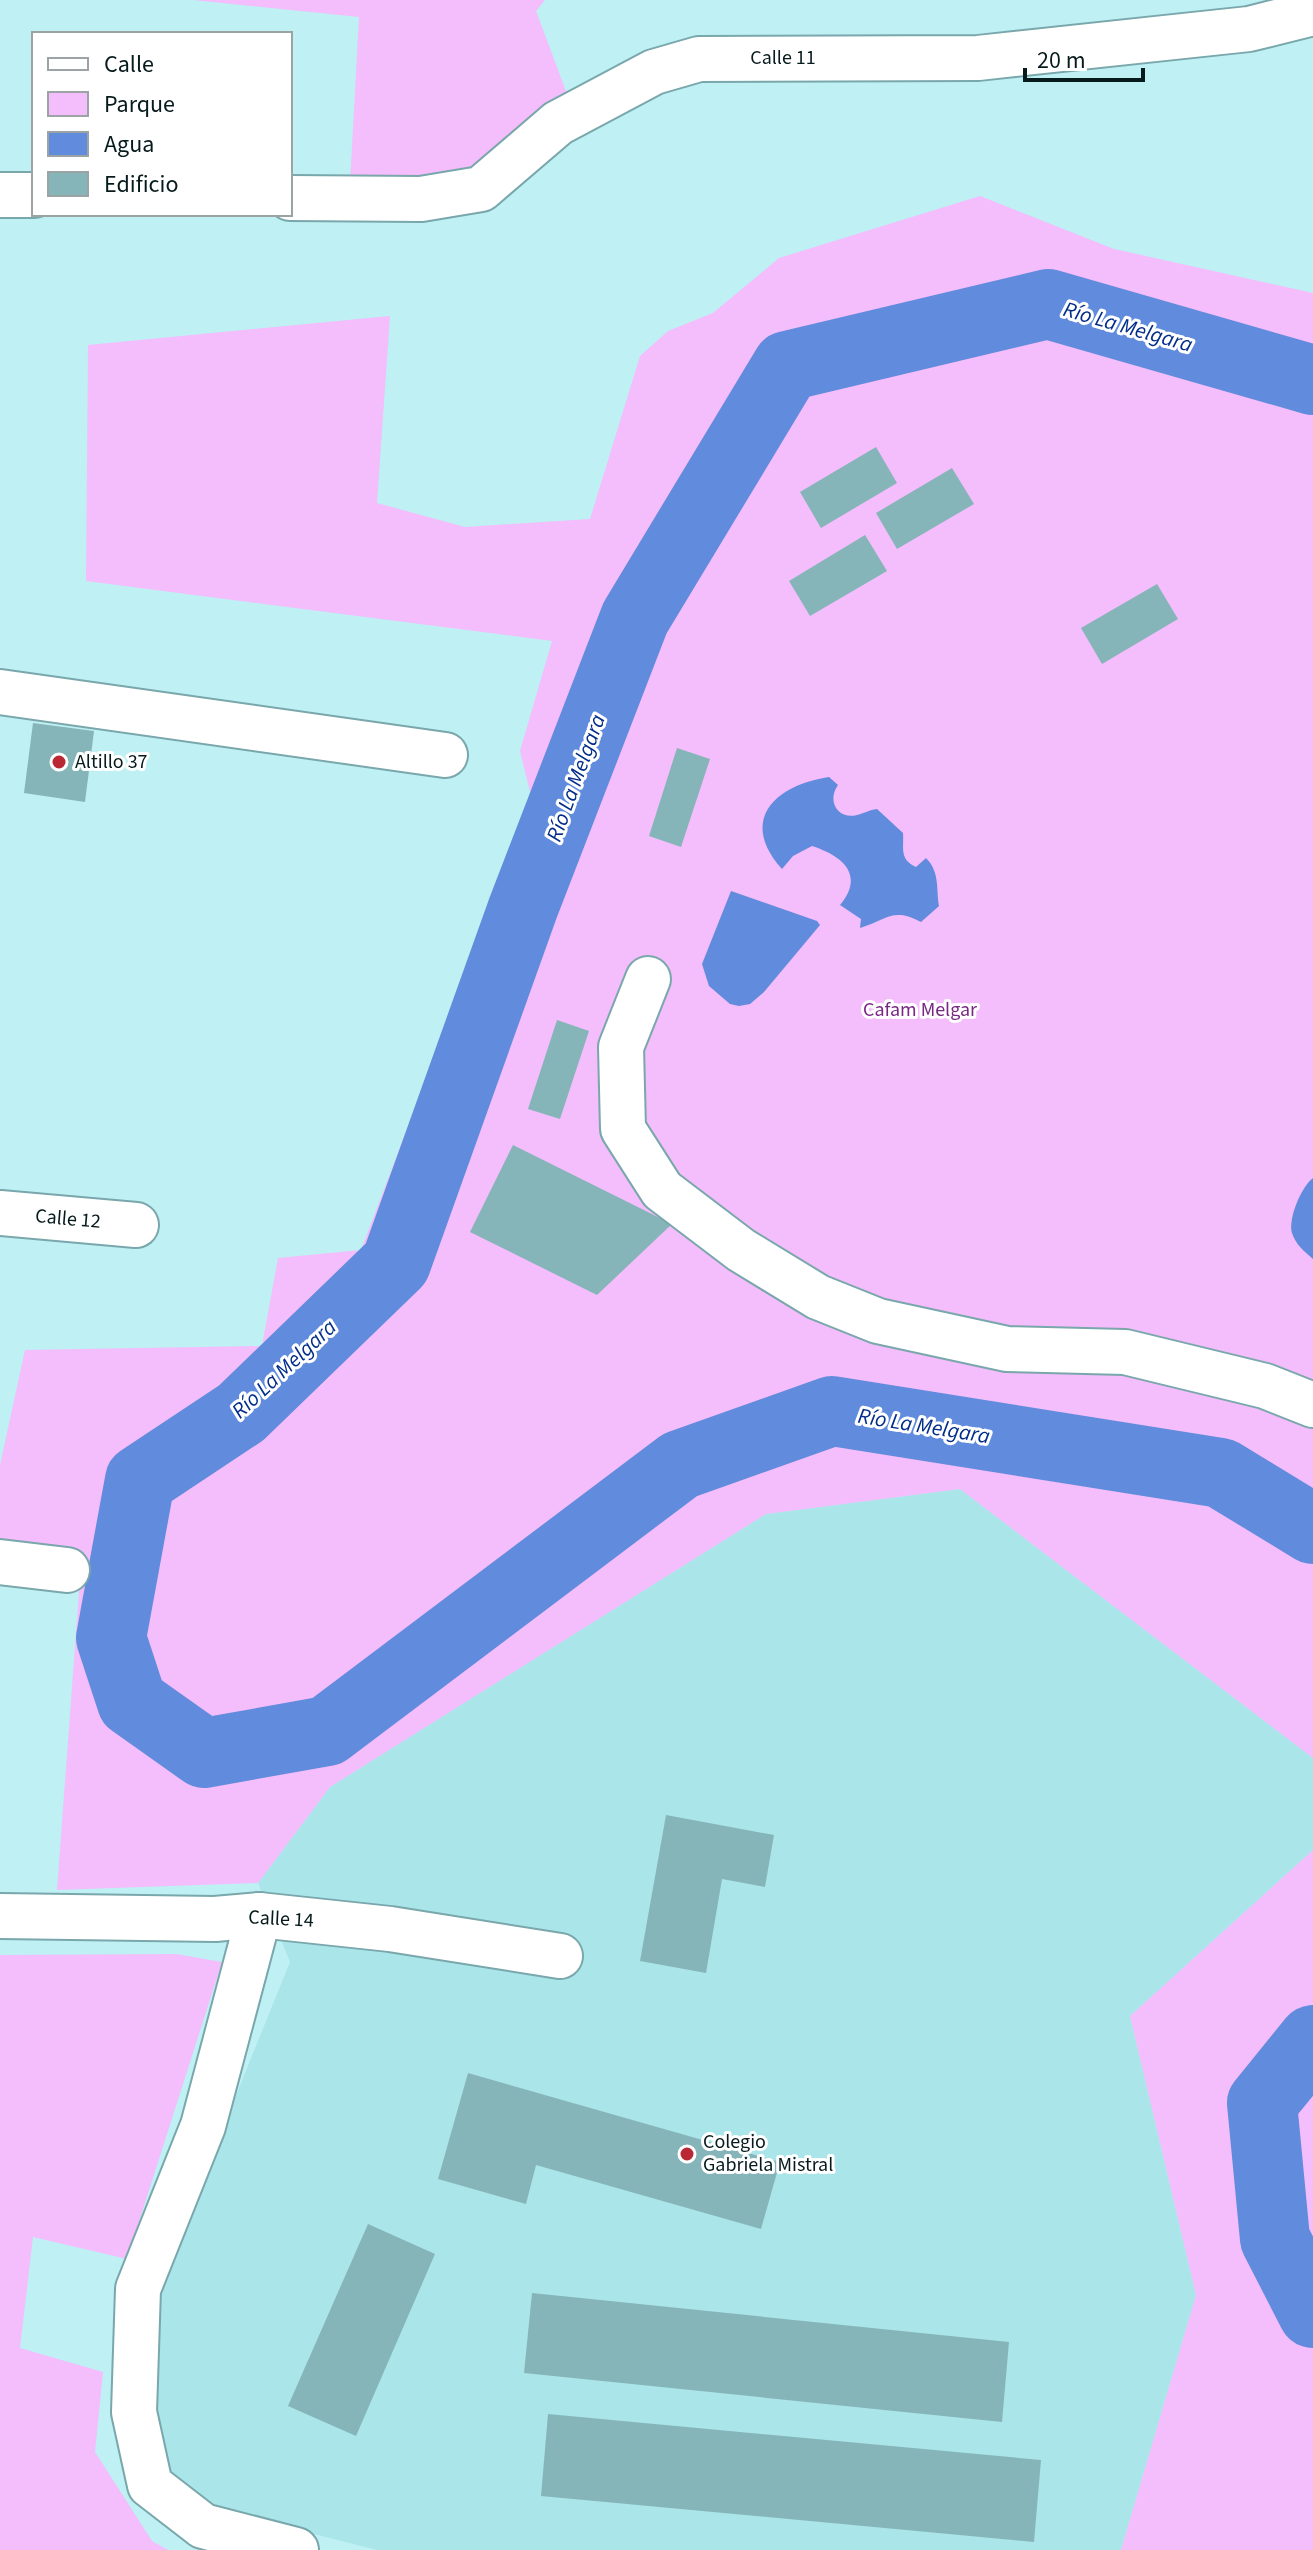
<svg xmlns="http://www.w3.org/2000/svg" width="1313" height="2550" viewBox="0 0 1313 2550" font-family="'Source Sans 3',sans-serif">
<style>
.built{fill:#aae5ea}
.green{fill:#f4bdfb}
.water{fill:#618bdc}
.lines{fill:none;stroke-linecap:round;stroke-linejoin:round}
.river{stroke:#618bdc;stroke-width:70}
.building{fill:#86b5b9}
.minor-casing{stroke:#79a7ab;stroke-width:48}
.minor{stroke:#fff;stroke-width:44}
.poi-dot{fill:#b92834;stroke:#fff;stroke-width:3}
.labels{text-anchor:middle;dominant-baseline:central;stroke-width:6;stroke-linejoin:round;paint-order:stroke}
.street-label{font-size:20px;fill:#071a1c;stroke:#fff}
.poi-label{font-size:20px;fill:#071a1c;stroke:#fff;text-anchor:start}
.park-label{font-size:20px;fill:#782784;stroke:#fff}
.water-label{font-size:22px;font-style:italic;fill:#022d8a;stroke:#fff}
</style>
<rect width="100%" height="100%" fill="#bff0f4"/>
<!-- built -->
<path class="built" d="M960 1489 1313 1758V1850L1130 2016 1196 2295 1121 2550H377L212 2508 169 2475 153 2416 156 2293 290 1962 258 1883 330 1787 766 1514Z"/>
<!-- green -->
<g class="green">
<path d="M193 0H545L536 11 570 102 476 177 350 183 359 17Z"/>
<path d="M980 196 1114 249 1313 293V1758L960 1489 766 1514 330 1787 258 1883 57 1890 79 1592 78 1551 0 1542V1465L25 1350 262 1346 278 1258 361 1250 532 800 520 751 552 641 86 581 88 345 390 316 377 503 465 527 590 519 640 356 668 331 713 313 779 258Z"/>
<path d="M1313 1850V2550H1121L1196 2295 1130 2016Z"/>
<path d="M176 1954 222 1962 127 2259 33 2237 20 2348 103 2372 95 2452 152 2541 168 2550H0V1955Z"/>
</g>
<!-- water -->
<g class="water">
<path d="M829 777 838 785C826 802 839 820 857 815 865 813 869 810 877 809L903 833C904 849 899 859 916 867L926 858C940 872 936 888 939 906L921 922C892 907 887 920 860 928L861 919 840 905C865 875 843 856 812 846L793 856 782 869C738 820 775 785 829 777Z"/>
<path d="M731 891 817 921 820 925 764 992 750 1004 739 1006 730 1004 709 986 702 964Z"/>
<path d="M1313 1178V1259C1304 1251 1296 1245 1292 1233 1288 1219 1301 1187 1313 1178Z"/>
</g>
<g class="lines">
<!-- river -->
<g class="river">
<path d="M1313 380 1048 304 787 366 635 618 523 908 396 1263 241 1413 140 1480 111 1638 132 1702 204 1753 327 1731 680 1465 832 1411 1221 1473 1313 1529"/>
<path d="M1313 2040 1262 2103 1275 2239 1313 2313"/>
</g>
</g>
<!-- building -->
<g class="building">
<path d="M876 447 897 483 821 528 800 492Z"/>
<path d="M952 468 974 504 897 549 876 513Z"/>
<path d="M865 535 887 571 810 616 789 581Z"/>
<path d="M1157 584 1178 619 1102 664 1081 628Z"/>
<path d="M33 723 94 731 85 802 24 793Z"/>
<path d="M677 748 710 759 681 847 649 836Z"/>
<path d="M557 1020 589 1031 560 1119 528 1109Z"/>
<path d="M513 1145 672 1224 597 1295 470 1232Z"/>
<path d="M666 1815 774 1835 765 1887 722 1879 706 1973 640 1961Z"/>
<path d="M468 2073 780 2162 761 2229 536 2165 526 2204 438 2179Z"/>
<path d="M368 2224 435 2254 356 2436 288 2406Z"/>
<path d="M532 2293 1009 2342 1002 2422 524 2373Z"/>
<path d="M548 2414 1041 2460 1034 2542 541 2496Z"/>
</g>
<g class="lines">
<!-- minor casing -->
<g class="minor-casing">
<g id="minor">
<path d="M0 195H34"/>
<path d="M290 198 421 199 481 189 558 123 654 72 699 59 978 58 1249 29 1313 13"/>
<path d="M0 692 445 755"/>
<path d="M648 979 621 1047 623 1129 662 1190 741 1250 818 1297 878 1321 1007 1349 1125 1352 1265 1386 1313 1405"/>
<path d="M0 1213 136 1225"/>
<path d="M0 1562 67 1570"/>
<path d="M259 1915 203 2126 138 2289 134 2412 150 2485 203 2526 296 2550"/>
<path d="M0 1916 215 1919 259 1915 390 1929 560 1956"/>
</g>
</g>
<!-- minor -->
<use href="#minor" class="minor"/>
</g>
<!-- markers -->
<g class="poi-dot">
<circle cx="59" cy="762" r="8"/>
<circle cx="687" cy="2154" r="8"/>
</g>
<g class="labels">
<!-- street labels -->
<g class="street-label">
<text x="783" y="58">Calle 11</text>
<text transform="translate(68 1219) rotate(5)">Calle 12</text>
<text transform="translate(281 1919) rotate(3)">Calle 14</text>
</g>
<!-- poi labels -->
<g class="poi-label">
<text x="75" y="762">Altillo 37</text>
<text x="703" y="2142">Colegio<tspan x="703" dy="23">Gabriela Mistral</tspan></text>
</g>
<!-- park labels -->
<g class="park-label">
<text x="920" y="1010">Cafam Melgar</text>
</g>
<!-- water labels -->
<g class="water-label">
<text transform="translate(1128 327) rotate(16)">Río La Melgara</text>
<text transform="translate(576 778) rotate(-70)">Río La Melgara</text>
<text transform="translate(284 1369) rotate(-43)">Río La Melgara</text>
<text transform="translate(924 1426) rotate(9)">Río La Melgara</text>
</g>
</g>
<!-- legend -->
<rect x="32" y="32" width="260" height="184" fill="#ffffff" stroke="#9ca3a4" stroke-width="2"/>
<rect x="48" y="58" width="40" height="12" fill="#ffffff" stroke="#9ca3a4" stroke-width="2"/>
<text x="104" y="72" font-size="24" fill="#071a1c">Calle</text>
<rect x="48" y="92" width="40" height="24" fill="#f4bdfb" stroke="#9ca3a4" stroke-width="2"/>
<text x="104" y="112" font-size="24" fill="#071a1c">Parque</text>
<rect x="48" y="132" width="40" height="24" fill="#618bdc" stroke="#9ca3a4" stroke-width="2"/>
<text x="104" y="152" font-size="24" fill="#071a1c">Agua</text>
<rect x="48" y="172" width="40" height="24" fill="#86b5b9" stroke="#9ca3a4" stroke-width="2"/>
<text x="104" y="192" font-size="24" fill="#071a1c">Edificio</text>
<!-- scale -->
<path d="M1025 68v12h118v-12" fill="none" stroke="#071a1c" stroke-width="4"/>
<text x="1037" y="68" font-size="24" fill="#071a1c" stroke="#ffffff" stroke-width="6" paint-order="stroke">20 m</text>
</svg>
